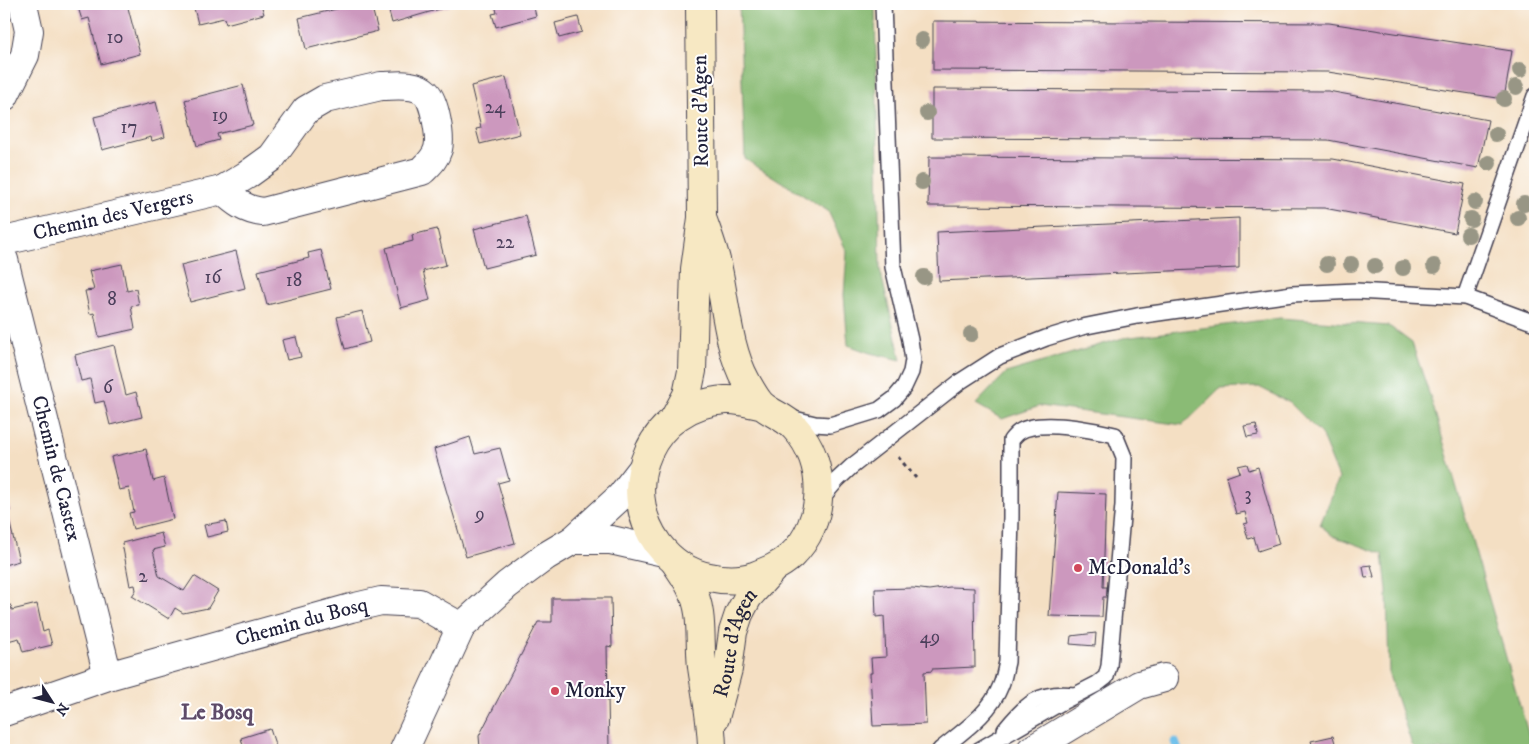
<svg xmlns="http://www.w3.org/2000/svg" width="1539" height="754" viewBox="0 0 1539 754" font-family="'IM FELL DW Pica',serif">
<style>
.forest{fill:#8abb74;stroke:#566e58}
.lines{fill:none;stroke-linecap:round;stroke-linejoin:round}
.stream{stroke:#6ec0ea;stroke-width:9}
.building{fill:#cc98be}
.service-casing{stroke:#423e4f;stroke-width:18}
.minor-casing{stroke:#423e4f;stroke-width:30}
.secondary-casing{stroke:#423e4f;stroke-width:30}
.path{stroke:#423e4f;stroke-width:3;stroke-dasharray:4 4;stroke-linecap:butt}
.service{stroke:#fff;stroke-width:15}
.minor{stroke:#fff;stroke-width:28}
.secondary{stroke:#f7e8c3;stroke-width:28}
.tree{fill:#989685}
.poi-dot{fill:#d1495b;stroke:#fff;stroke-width:2}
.labels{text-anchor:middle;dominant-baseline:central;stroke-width:4;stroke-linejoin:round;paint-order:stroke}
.number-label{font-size:19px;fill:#4c405c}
.street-label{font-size:21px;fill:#22223b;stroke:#fff}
.poi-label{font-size:21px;fill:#22223b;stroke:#fff;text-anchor:start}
.neighbourhood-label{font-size:22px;font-weight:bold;fill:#5e4b69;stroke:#fff}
</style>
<rect width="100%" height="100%" fill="#fff"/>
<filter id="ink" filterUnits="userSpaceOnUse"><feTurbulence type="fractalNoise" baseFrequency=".02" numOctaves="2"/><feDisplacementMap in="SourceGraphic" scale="10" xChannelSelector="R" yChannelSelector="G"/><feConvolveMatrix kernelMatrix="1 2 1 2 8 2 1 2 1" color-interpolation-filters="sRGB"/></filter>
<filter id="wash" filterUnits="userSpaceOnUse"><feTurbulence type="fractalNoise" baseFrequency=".0096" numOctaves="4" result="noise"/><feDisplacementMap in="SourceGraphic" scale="20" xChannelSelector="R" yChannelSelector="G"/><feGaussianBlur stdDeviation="1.12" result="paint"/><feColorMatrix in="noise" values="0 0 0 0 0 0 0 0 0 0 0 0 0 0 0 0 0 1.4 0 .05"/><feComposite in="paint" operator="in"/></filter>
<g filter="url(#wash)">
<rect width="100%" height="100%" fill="#f4dfc3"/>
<!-- forest -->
<g class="forest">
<path d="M739 4H875L880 269 901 360 870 353 848 345 844 295 847 252 828 211 745 159Z"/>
<path d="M1280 318 1389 326 1412 343 1431 399 1533 750H1417L1412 745 1389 675 1387 590 1383 554 1333 536 1320 525 1339 478 1321 434 1290 403 1259 387 1220 389 1183 425 1040 406 1002 419 976 404 1006 373 1123 338Z"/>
</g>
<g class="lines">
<!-- stream -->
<path class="stream" d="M1175 742 1178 750"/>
</g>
<g id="blocks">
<!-- building -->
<g class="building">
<path d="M77 4H127L140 54 101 64 89 18 82 20Z"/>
<path d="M193 4H261L264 14 226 24 224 18 198 24Z"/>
<path d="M357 4 358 8 371 4 378 31 306 49 299 18Z"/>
<path d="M387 4H449L450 6 392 23Z"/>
<path d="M495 4H533L536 16 496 27 492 14 497 13Z"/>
<path d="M578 17 582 32 559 38 555 23Z"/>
<path d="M933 21 1329 23 1512 51 1504 99 1328 72 933 70Z"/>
<path d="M506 77 520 134 480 144 476 129 481 128 471 86Z"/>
<path d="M243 85 253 125 217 134 219 140 197 146 185 100Z"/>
<path d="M932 89 1328 91 1488 120 1478 168 1328 140 932 138Z"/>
<path d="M156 102 165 137 152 141 151 137 102 150 94 117Z"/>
<path d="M929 157 1333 159 1465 184 1455 233 1324 208 928 206Z"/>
<path d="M526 216 536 255 484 268 474 229Z"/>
<path d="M1239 218V268L939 281 937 232Z"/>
<path d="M437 229 446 265 423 271 430 300 401 308 386 248 413 241 412 235Z"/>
<path d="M321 250 331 289 267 305 258 271 309 258 308 253Z"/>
<path d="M236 251 245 288 190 302 181 265Z"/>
<path d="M122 264 127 291 136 289 139 305 131 306 135 329 99 337 94 313 90 314 85 291 94 290 89 271Z"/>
<path d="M362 311 370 342 345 349 337 317Z"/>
<path d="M296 337 301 357 287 360 282 340Z"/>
<path d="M114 345 126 395 136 392 142 417 110 425 104 401 95 403 90 379 81 381 75 355Z"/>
<path d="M1256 424 1258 435 1247 437 1244 426Z"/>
<path d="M470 437 475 454 500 448 509 480 498 483 515 543 466 557 434 449Z"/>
<path d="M146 449 153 481 164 478 173 519 133 529 129 513 134 512 129 488 119 490 111 457Z"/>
<path d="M1247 464 1249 470 1258 467 1279 544 1258 551 1254 537 1248 539 1244 524 1248 523 1245 512 1236 514 1226 477 1240 472 1238 466Z"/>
<path d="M1058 492 1106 494 1103 587H1107V597H1103L1102 617 1049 616Z"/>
<path d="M7 497 10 511 7 512 19 561 4 565V498Z"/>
<path d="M226 521 228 532 207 537 204 525Z"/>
<path d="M161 533 165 547 153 550 159 576 184 591 194 576 218 591 208 608 183 613 175 608 169 619 132 596 136 590 135 585 130 586 122 543Z"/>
<path d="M1535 558V580H1534L1530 560Z"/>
<path d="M1371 565 1374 577 1365 578 1363 566Z"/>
<path d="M950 587 974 588 975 667 932 669V671L924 672 926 724 873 726 870 673H872L871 658 886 657 884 616 876 617 875 589 913 588 929 590Z"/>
<path d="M552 598H611L612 647 607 646 609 750H464V748H480L479 736 538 622H552Z"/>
<path d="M37 604 43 632 48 630 52 645 23 652 19 638 4 642V607L11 605 12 610Z"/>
<path d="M1096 633 1095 646 1070 644 1071 636Z"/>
<path d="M270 729 277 750H244L241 738Z"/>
<path d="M1333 736 1337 750H1314L1311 741Z"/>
</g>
</g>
</g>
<g filter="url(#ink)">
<use href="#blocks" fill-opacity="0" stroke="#423e4f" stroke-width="1"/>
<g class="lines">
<!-- service casing -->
<g class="service-casing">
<g id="service">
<path d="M1465 297 1535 96"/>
<path d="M790 418 815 424 830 425 879 410 894 399 904 387 911 372 913 360 910 340 893 267 883 4"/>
<path d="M819 501 837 480 851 467 961 381 1000 356 1046 338 1082 327 1137 316 1292 294 1356 291 1465 297 1535 323"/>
<path d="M1005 730C1026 704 1039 691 1074 695"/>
<path d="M940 750C963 731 990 714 1001 685 1004 678 1005 670 1007 662L1011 517V440C1013 438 1016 434 1019 432 1038 419 1093 430 1115 435L1124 457 1123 505 1109 666 1106 677 1097 684 1062 702 979 750"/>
</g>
</g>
<!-- minor casing -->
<g class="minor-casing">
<g id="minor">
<path d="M381 86C395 86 415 82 426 93 435 102 441 137 438 149 435 159 429 164 422 171L263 212C245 210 235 202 222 190L247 175 272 157 306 110 325 99Z"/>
<path d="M4 97 25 55 29 31 23 4"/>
<path id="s1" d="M4 241 222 190"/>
<path id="s2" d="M4 260 108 676"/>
<path d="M573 540H611L664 552"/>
<path id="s3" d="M4 712 108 676 351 608 381 601 419 603 461 627 507 585 546 556 573 540 621 496 642 469"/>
<path d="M404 750 461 627"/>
<path d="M1031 750 1139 685 1164 678"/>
</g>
</g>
<!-- secondary casing -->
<g class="secondary-casing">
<g id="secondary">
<path d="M702 218C708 235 715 252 718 269 726 306 728 348 746 381 750 388 757 401 763 406 772 414 785 417 795 428 828 463 826 523 791 556 780 566 767 571 754 576 740 581 723 580 709 577 689 573 671 561 658 544 616 486 652 405 725 400 738 399 750 403 763 406"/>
<path d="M674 419 687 395 692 371 695 269 702 218 700 4"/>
<path d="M675 562C680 570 687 579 691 588 704 611 699 641 702 667 706 695 712 721 712 750"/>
<path id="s4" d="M715 718 728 669 733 632 739 614 748 597 773 569"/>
</g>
</g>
<!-- path -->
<path class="path" d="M898 457 916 478"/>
<!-- service -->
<use href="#service" class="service"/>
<!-- minor -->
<use href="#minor" class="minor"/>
<!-- secondary -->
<use href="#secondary" class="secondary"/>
</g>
<!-- trees -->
<g class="tree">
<circle cx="922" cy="40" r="8"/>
<circle cx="1520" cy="70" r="8"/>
<circle cx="1516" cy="87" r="8"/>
<circle cx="1504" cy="99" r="8"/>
<circle cx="927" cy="113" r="8"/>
<circle cx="1496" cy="134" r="8"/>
<circle cx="1489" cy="163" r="8"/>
<circle cx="922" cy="182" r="8"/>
<circle cx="1475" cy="202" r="8"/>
<circle cx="1524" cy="204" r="8"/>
<circle cx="1518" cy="218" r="8"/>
<circle cx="1471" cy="219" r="8"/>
<circle cx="1468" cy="235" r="8"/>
<circle cx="1327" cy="264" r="8"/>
<circle cx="1351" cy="264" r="8"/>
<circle cx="1375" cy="266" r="8"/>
<circle cx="1434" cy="266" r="8"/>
<circle cx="1403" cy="268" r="8"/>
<circle cx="924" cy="277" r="8"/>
<circle cx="971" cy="334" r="8"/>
</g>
</g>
<!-- markers -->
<g class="poi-dot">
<circle cx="1078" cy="568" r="5"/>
<circle cx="555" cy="691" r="5"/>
</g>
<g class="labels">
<!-- number labels -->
<g class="number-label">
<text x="115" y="37">10</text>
<text x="495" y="107">24</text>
<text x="220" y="115">19</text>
<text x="129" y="127">17</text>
<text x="505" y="242">22</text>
<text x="213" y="277">16</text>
<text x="294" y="280">18</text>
<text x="112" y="299">8</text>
<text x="108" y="387">6</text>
<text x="1248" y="494">3</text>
<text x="480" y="514">9</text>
<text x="143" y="576">2</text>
<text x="930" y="637">49</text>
</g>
<!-- street labels -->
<g class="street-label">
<text transform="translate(701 111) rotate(-91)">Route d'Agen</text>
<text stroke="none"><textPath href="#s1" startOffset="112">Chemin des Vergers</textPath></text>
<text stroke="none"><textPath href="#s2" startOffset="215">Chemin de Castex</textPath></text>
<text stroke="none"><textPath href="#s3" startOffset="311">Chemin du Bosq</textPath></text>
<text stroke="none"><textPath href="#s4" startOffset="78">Route d'Agen</textPath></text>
</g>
<!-- poi labels -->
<g class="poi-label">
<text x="1088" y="568">McDonald's</text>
<text x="565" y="691">Monky</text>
</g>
<!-- neighbourhood labels -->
<g class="neighbourhood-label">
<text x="217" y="712">Le Bosq</text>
</g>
</g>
<!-- margin -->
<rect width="1539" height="754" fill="none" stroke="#fff" stroke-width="20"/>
<!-- north arrow -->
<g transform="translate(52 702) rotate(126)" stroke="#ffffff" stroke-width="4" paint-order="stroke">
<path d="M0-4L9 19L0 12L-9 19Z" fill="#22223b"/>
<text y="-8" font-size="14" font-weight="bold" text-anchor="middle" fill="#22223b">N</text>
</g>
</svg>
